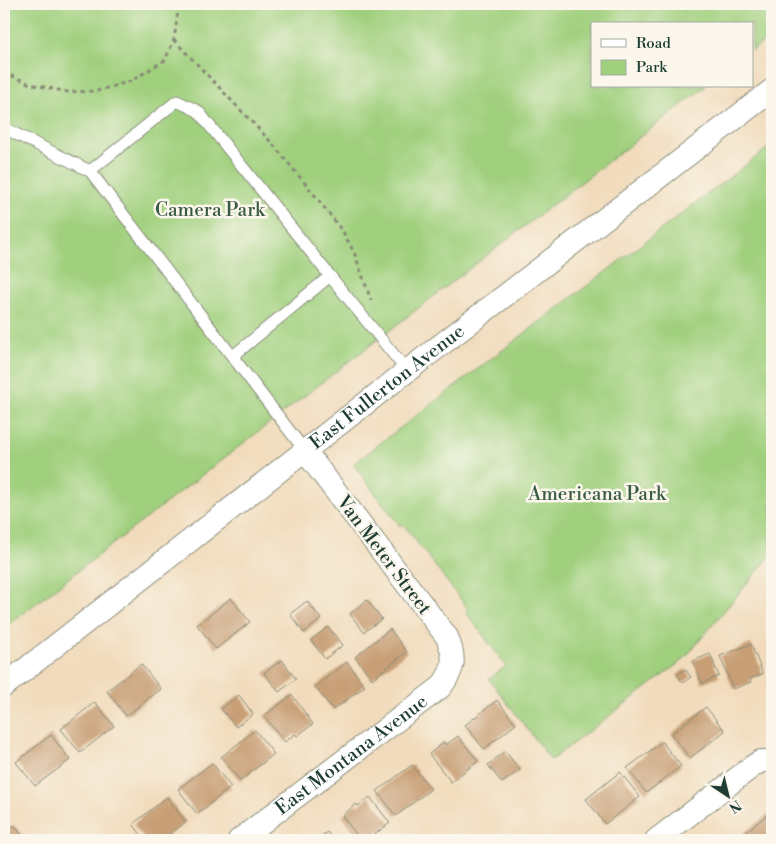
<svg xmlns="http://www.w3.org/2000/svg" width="776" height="844" viewBox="0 0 776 844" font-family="'Libre Bodoni',serif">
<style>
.green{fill:#a0d07e;stroke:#608659}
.building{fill:#c79e74}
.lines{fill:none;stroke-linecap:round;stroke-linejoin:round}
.service-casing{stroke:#888c78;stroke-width:13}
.minor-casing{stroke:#888c78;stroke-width:24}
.path{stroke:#888c78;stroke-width:3;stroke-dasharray:4 4;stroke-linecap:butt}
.service{stroke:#fff;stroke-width:11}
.minor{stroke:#fff;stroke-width:22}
.labels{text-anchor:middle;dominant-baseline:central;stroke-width:5;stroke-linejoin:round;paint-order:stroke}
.park-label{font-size:19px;fill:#395a43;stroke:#fbf7ec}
.street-label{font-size:19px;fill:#1f3d34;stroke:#fbf7ec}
</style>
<rect width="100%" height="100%" fill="#fbf7ec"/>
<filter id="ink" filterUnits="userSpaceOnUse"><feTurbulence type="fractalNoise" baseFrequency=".02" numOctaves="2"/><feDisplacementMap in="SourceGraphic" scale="10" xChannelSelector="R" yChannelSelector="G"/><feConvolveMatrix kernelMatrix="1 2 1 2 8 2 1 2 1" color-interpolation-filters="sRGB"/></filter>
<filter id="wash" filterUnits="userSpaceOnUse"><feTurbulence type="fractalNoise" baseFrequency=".0096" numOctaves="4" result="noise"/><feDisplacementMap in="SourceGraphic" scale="20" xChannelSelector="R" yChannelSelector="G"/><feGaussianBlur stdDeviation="1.12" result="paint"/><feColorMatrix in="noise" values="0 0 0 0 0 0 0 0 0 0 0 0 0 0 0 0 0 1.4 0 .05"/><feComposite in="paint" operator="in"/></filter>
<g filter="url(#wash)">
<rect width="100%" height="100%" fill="#f1dbbc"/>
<!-- green -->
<g class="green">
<path d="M4 4H772V35L752 51V24H592V86H706L4 628Z"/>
<path d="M772 145V554L683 660 551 760 489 679 506 666 465 611 468 609 403 524 400 526 353 464Z"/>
</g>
<g id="blocks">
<!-- building -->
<g class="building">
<path d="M231 598 250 622 216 649 197 625Z"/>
<path d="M367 600 382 619 364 632 350 614Z"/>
<path d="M307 601 321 619 304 633 290 614Z"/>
<path d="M328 627 343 645 325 659 311 640Z"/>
<path d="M390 629 407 652 372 679 355 657Z"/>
<path d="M751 644 763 674 750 679 751 682 733 689 720 656Z"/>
<path d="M710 654 719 676 702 683 693 661Z"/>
<path d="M282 660 296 679 279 692 264 673Z"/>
<path d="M347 662 365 686 333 710 315 687Z"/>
<path d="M141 664 161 689 126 716 107 691Z"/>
<path d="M685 669 691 677 683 683 677 675Z"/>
<path d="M239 695 253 714 236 727 221 709Z"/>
<path d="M292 695 313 724 297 736 295 734 285 742 264 716Z"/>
<path d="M497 700 516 724 484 749 465 725Z"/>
<path d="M95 702 114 726 80 753 61 729Z"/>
<path d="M706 707 725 731 690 758 671 734Z"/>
<path d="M255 730 274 754 240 781 221 757Z"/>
<path d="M51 735 70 760 35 786 16 762Z"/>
<path d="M458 736 478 761 451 782 429 754 444 742 446 745Z"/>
<path d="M662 742 681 766 646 793 627 768Z"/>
<path d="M505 751 520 770 502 783 488 765Z"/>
<path d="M212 763 231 787 197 814 178 789Z"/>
<path d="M412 765 431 789 396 816 377 791Z"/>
<path d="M620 772 640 797 605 824 586 799Z"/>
<path d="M167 797 186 822 162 840H145L133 824Z"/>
<path d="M370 797 390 823 367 840H361L342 816 356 804 358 806Z"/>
<path d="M771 812 772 815V840H737L736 839Z"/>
<path d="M14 825 26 840H4V832Z"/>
<path d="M327 832 333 840H316Z"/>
</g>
</g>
</g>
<g filter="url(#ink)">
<use href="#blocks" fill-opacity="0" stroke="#888c78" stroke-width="1"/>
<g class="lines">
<!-- service casing -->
<g class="service-casing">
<g id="service">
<path d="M4 128 90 171 305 451"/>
<path d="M90 171 177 101 198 111 330 276"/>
<path d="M233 356 330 276 407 371"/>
</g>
</g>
<!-- minor casing -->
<g class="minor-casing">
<g id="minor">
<path id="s1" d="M4 686 407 371 772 90"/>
<path id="s2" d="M239 840 441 687C455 668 456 659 447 637L305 451"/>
<path d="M656 840 753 766 761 761H772"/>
</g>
</g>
<!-- path -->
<g class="path">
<path d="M763 4 772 17"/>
<path d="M174 40 271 142 317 198 343 232 354 252 371 300"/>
<path d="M4 72 30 84 68 92 97 91 131 81 165 60 174 40 179 4"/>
</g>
<!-- service -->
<use href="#service" class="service"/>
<!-- minor -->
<use href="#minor" class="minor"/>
</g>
</g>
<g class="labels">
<!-- park labels -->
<g class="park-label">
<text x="210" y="210">Camera Park</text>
<text x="597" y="494">Americana Park</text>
</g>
<!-- street labels -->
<g class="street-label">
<text stroke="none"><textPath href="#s1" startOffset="486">East Fullerton Avenue</textPath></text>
<text transform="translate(384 555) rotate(53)">Van Meter Street</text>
<text stroke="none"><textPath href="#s2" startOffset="141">East Montana Avenue</textPath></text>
</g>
</g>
<!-- margin -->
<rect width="776" height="844" fill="none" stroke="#fbf7ec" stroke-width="20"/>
<!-- legend -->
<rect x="591" y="22" width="162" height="65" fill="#fbf7ec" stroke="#a3ada2"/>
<rect x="601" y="39" width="25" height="8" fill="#ffffff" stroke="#a3ada2"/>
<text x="636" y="48" font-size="15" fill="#1f3d34">Road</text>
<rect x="601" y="60" width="25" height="15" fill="#a0d07e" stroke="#a3ada2"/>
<text x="636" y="72" font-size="15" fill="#1f3d34">Park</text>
<!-- north arrow -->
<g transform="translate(728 796) rotate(145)" stroke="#fbf7ec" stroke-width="4" paint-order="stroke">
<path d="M0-4L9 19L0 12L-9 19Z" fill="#1f3d34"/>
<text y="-8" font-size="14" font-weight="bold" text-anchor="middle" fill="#1f3d34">N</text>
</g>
</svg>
